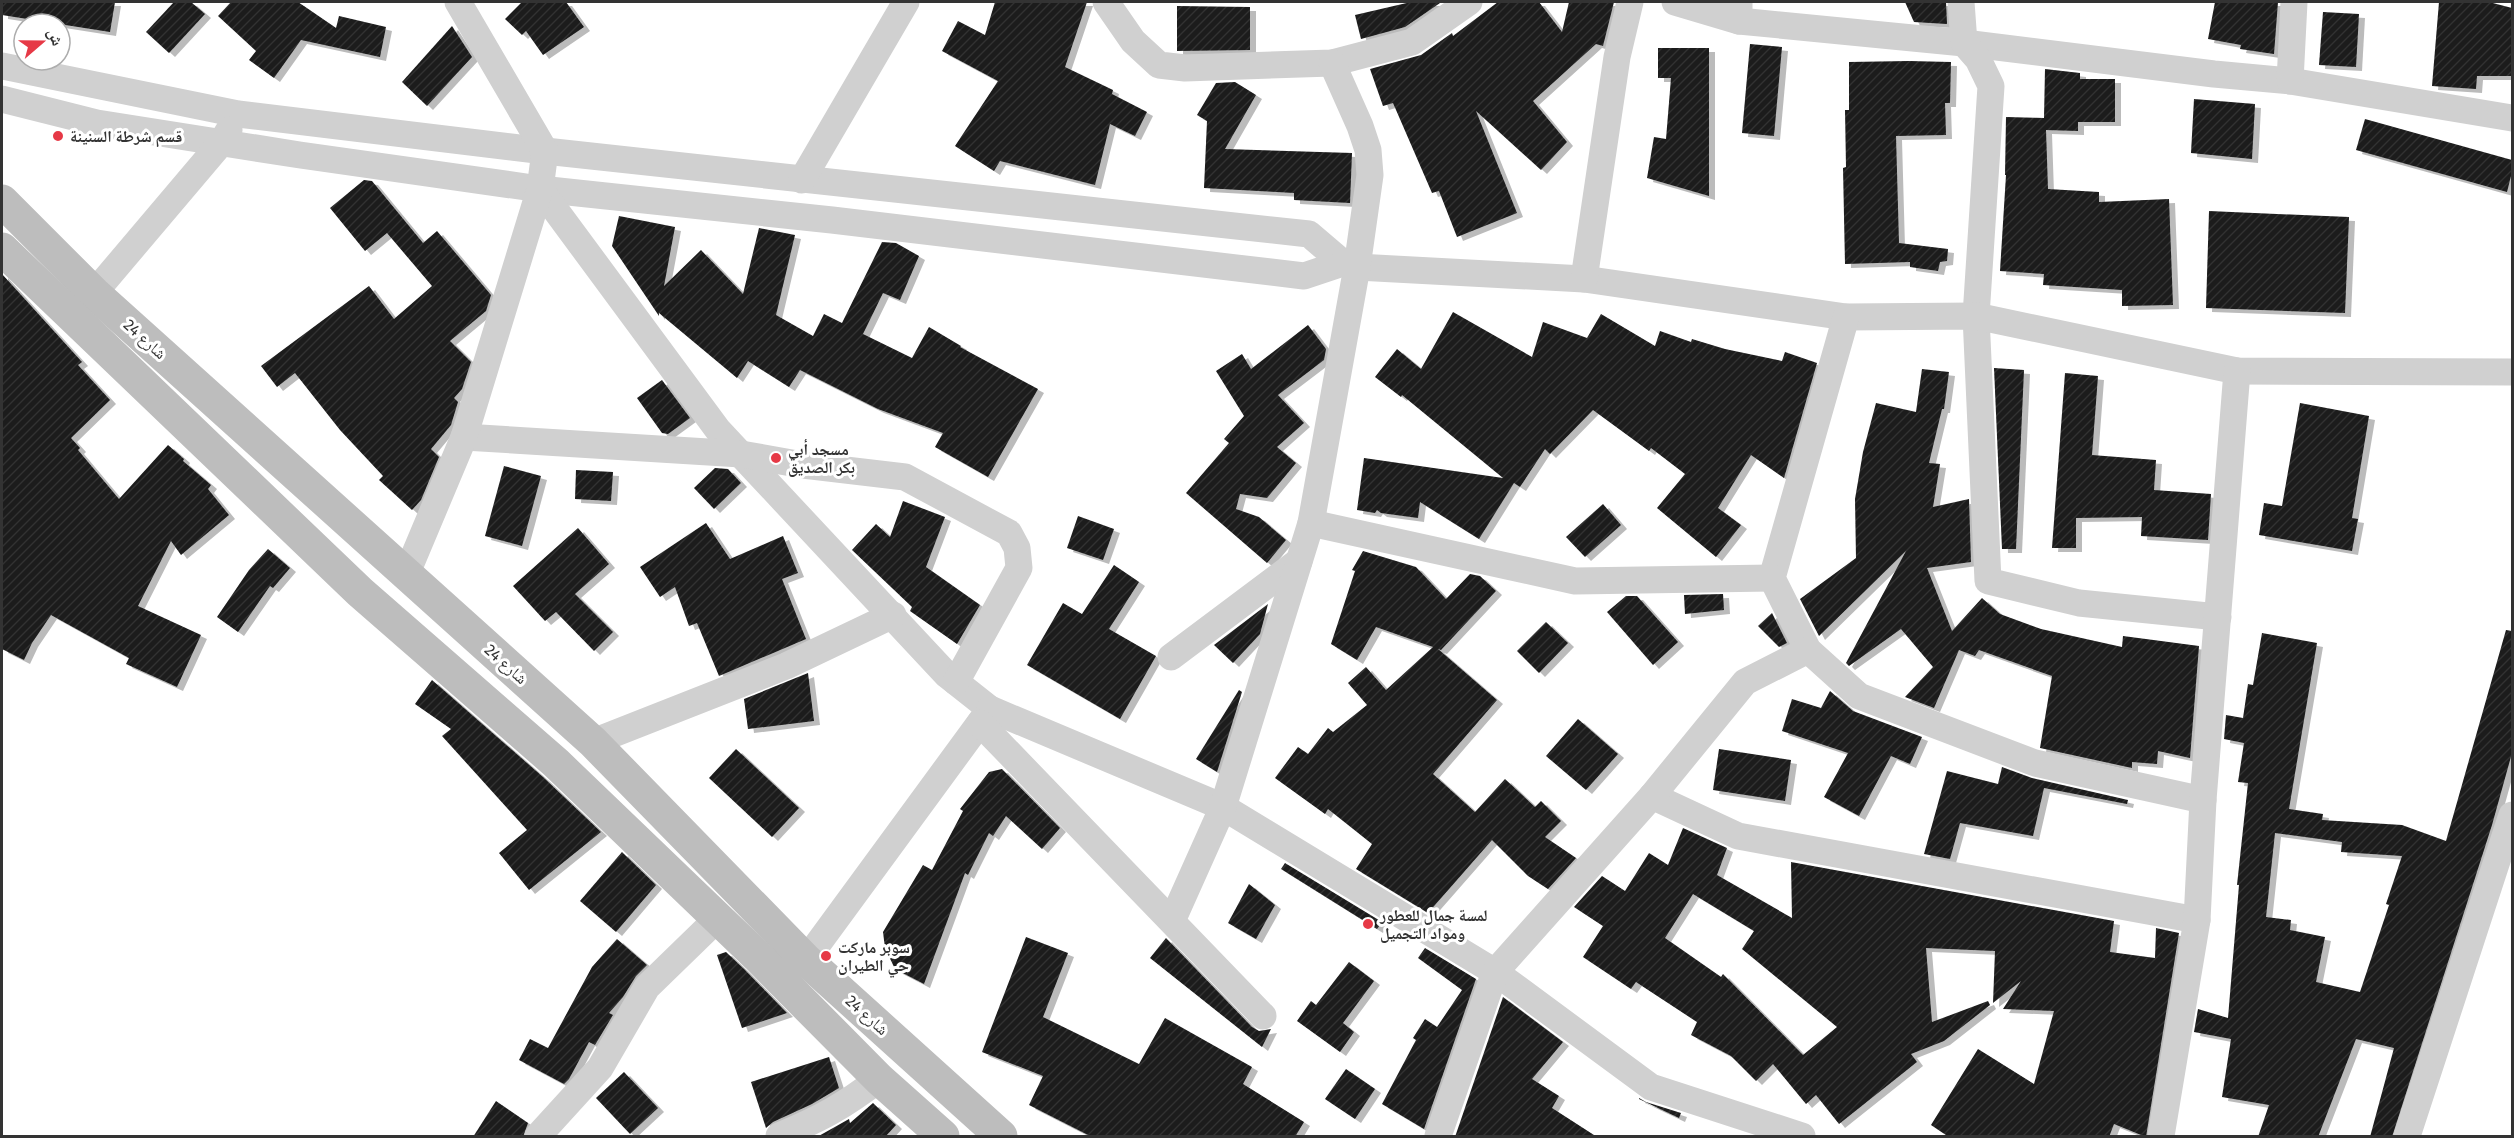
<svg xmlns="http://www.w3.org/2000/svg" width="2514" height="1138" viewBox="0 0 2514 1138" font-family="'Fira Sans','Noto Naskh Arabic',sans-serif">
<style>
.building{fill:url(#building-hatch);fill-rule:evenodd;filter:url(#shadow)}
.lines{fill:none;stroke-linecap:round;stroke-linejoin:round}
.street{stroke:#d0d0d0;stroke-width:27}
.secondary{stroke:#bdbdbd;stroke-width:33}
.poi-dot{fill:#e63946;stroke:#fff;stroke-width:2}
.labels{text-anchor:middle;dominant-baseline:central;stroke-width:6;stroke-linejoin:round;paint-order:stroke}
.poi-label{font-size:16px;font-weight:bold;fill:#333;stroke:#fff;text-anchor:start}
.street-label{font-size:16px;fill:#333;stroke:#fff}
</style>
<defs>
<pattern id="building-hatch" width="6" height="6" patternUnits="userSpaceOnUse" patternTransform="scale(1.5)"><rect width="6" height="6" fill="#1a1a1a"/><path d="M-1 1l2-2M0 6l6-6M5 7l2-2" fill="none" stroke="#333"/></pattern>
<filter id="shadow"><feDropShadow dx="6" dy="4" stdDeviation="0" flood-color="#0004"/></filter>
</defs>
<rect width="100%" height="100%" fill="#fff"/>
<!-- building -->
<g class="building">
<path d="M2 2H115L110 32 2 15Z"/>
<path d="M174 2H191L205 14 169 53 146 32Z"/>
<path d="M231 2H298L336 28 339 16 386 27 380 57 301 40 274 78 249 60 256 51 218 16Z"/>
<path d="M522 2H566L584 27 543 55 526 31 522 35 505 19Z"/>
<path d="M995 2H1087L1065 67 1113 90 1112 94 1147 112 1135 136 1110 124 1095 185 1000 161 994 171 955 146 998 81 942 51 958 21 985 35Z"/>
<path d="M1411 2H1439L1440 3 1405 27 1361 39 1355 15Z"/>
<path d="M1498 2H1539L1562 32 1569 2H1614L1603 46 1596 44 1533 101 1567 142 1541 170 1476 111 1517 213 1457 237 1439 191 1432 193 1393 103 1383 106 1370 69 1421 55 1452 33 1453 36Z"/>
<path d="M1905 2H1946L1947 24 1914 22Z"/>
<path d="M2215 2H2278L2274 54 2240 49 2241 45 2208 39Z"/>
<path d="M2439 2H2489L2512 8V76H2477L2476 89 2432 86Z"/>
<path d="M1177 6 1250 7V50L1177 51Z"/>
<path d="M2323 12 2359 14 2356 67 2319 65Z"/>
<path d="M452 26 472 57 427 106 402 82Z"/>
<path d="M1750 44 1782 47 1774 136 1742 133Z"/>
<path d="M1658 48H1709V196L1647 178 1654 137 1666 139 1671 78H1658Z"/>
<path d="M1909 61 1951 62 1950 103H1945L1946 135 1896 136 1899 243 1948 249 1947 261 1940 262 1938 271 1910 267V262L1845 264 1843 168 1846 167 1845 110H1849V62Z"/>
<path d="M2045 69 2080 73V79H2115V122H2078V131L2046 130 2048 189 2099 192V202L2169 199 2173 305 2122 306V290L2043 285 2044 274 2000 271 2006 175H2005L2006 117 2044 118Z"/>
<path d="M1235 82 1256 95 1225 149 1352 153 1350 203 1294 200V193L1204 188 1207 121 1197 115 1216 83Z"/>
<path d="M2194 99 2255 104 2252 159 2191 153Z"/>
<path d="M2365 119 2512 160V172L2507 192 2356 150Z"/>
<path d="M364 180 372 181 423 243 437 231 491 295 486 311 450 341 471 362 462 389 454 398 458 402 451 425 431 449 439 457 421 500 412 510 379 480 383 476 340 430 295 373 277 387 261 366 369 286 394 319 432 286 387 233 365 251 330 208Z"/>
<path d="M2209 211 2349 217 2345 313 2206 308Z"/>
<path d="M619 216 675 227 664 286 701 250 743 294 759 228 795 235 776 315 813 336 824 314 842 323 882 242 896 243 919 256 900 300 883 293 863 334 912 358 929 327 961 346 960 347 1038 389 988 477 935 447 943 433 878 409 800 370 789 387 748 361 737 378 659 313V316L612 246Z"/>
<path d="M2 274 82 362 78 365 110 400 71 438 80 448 78 450 119 499 168 445 184 459 183 461 211 485 208 489 229 515 181 555 171 541 138 606 201 635 177 687 126 664 129 658 51 615 32 643 24 660 2 649Z"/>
<path d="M1453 312 1532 357 1543 322 1587 338 1601 314 1655 346 1660 331 1691 342 1692 339 1725 349 1782 361 1785 352 1817 363 1784 478 1751 455 1718 508 1741 525 1716 557 1657 508 1685 474 1651 448 1649 451 1593 410 1550 454 1545 449 1520 487 1514 483 1479 539 1420 502 1418 518 1381 513 1377 510 1375 513 1357 510 1364 458 1503 478 1402 395 1401 397 1375 377 1397 349 1421 369Z"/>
<path d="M1308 325 1326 349 1324 360 1278 395 1304 423 1277 447 1296 463 1267 498 1240 494 1236 509 1259 517 1286 540 1267 563 1186 493 1229 443 1224 439 1244 416 1216 371 1242 354 1251 369Z"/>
<path d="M1994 368 2024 370 2016 549H2002Z"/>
<path d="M1922 369 1949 372 1944 409H1942L1929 463 1940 464 1933 507 1969 499 1971 562 1927 568 1952 631 1982 598 2000 614 2041 629 2122 647 2123 636 2199 646 2190 758 2158 751 2157 764 2132 762V768L2040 748 2052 676 1979 650 1975 656 1959 650 1934 708 1905 697 1933 667 1901 629 1849 666 1846 663 1906 551 1819 636 1800 599 1856 558 1855 499 1863 452 1876 403 1916 412Z"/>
<path d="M2065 373 2098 376 2092 455 2156 460 2154 490 2211 494 2208 540 2141 536 2142 517 2076 518V548H2052Z"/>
<path d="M662 380 690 418 668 434 662 433 637 398Z"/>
<path d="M2300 403 2369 416 2352 518 2358 519 2352 551 2259 535 2264 503 2282 506Z"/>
<path d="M504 466 541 476 522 546 485 536Z"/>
<path d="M715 468 728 469 741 483 714 509 694 488Z"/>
<path d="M576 470 613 472 611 501 575 499Z"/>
<path d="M903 501 945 517 926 567 980 605 957 644 910 611 912 607 852 550 876 524 890 537Z"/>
<path d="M1603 504 1621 525 1585 557 1566 537Z"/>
<path d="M1078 516 1114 529 1103 560 1067 548Z"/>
<path d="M706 523 730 559 783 536 798 573 782 579 806 639 719 676 697 623 689 626 675 587 660 597 640 567Z"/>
<path d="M578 528 609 564 575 594 613 632 594 651 556 612 545 621 513 586Z"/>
<path d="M268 549 290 568 273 588 270 586 238 632 217 617 249 570Z"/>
<path d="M1363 551 1416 567 1446 599 1470 574 1480 576 1496 591 1441 650 1438 649 1497 700 1433 774 1475 812 1505 779 1535 807 1541 801 1561 821 1545 837 1576 858 1548 889 1528 876 1492 840 1428 913 1356 869 1372 844 1328 809 1325 814 1275 778 1298 747 1308 754 1328 728 1333 732 1367 705 1348 683 1366 667 1386 690 1433 647 1376 627 1357 660 1331 644 1355 571 1352 570Z"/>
<path d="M1114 565 1139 582 1109 629 1156 656 1120 719 1027 665 1063 603 1082 614Z"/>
<path d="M1723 594 1724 610 1685 614 1684 595Z"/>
<path d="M1626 596H1637L1678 642 1653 665 1607 612Z"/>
<path d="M1268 604 1260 634 1233 663 1214 645Z"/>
<path d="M1772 613 1787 643 1779 647 1758 626Z"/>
<path d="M1546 622 1568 643 1539 673 1517 651Z"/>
<path d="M2506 630 2512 631V753L2492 825 2392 1137H2370L2394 1048 2356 1039 2318 1137H2258L2269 1105 2222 1097 2231 1039 2194 1032 2198 1009 2228 1018 2239 885H2237L2248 783 2238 782 2244 743 2224 739 2226 715 2243 718 2248 684 2253 685 2262 633 2317 643 2289 809 2323 814 2322 820 2402 825 2446 841ZM2275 833 2342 842 2341 852 2402 856 2386 904 2389 905 2360 992 2316 982 2325 937 2290 930 2291 920 2266 917Z"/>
<path d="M808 673 814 721 748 729 744 699Z"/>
<path d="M432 680 543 777 601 832 529 890 499 853 527 830 442 736 451 729 415 704Z"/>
<path d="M1239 690 1242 692 1217 772 1196 759Z"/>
<path d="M1830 691 1853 711 1922 737 1910 764 1891 756 1859 816 1824 797 1848 753 1782 731 1792 699 1821 708Z"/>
<path d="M1578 719 1618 754 1586 790 1546 756Z"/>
<path d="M736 749 799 808 772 837 709 778Z"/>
<path d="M1719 749 1791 760 1785 801 1713 790Z"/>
<path d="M2002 767 2032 778 2128 800 2127 804 2044 788 2033 836 1960 823 1950 859 1924 854 1947 771 1998 784Z"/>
<path d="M1002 769 1060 828 1042 849 1006 816 993 836 989 833 968 875 965 873 924 984 895 969 885 948 883 932 923 865 932 870 963 811 960 809 989 772Z"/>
<path d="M1683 828 1727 848 1717 875 1792 918 1791 862 2114 921 2110 952 2155 958 2156 928 2179 933 2146 1137 2114 1124 2109 1137H1949L1931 1125 1978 1049 2034 1084 2054 1011 2003 1009 2021 981 1993 1003 1995 951 1926 948 1932 1022 1988 1001 1990 1005 1944 1041 1911 1054 1917 1062 1839 1124 1816 1095 1806 1104 1773 1064 1756 1081 1731 1056 1691 1035 1697 1022 1636 982 1631 989 1583 957 1603 926 1574 907 1602 876 1625 891 1649 853 1668 865ZM1693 894 1754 931 1742 949 1837 1027 1803 1055 1723 974 1721 977 1665 938Z"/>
<path d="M622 852 656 885 616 932 580 901Z"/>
<path d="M1285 863 1382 922 1377 929 1281 869Z"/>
<path d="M1249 884 1275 905 1256 939 1228 923Z"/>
<path d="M1026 937 1068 953 1043 1017 1139 1064 1165 1018 1252 1067 1243 1084 1304 1122 1295 1137H1092L1029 1105 1043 1076 982 1052Z"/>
<path d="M1166 938 1252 1027 1259 1031 1271 1029 1262 1047 1150 958Z"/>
<path d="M617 939 647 965 636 976 623 997 609 1013 613 1015 595 1045 589 1042 569 1079 564 1084 519 1060 530 1039 548 1048 592 967Z"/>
<path d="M1425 948 1476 979 1424 1129 1382 1104 1416 1040 1413 1038 1425 1019 1437 1027 1462 990 1418 958Z"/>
<path d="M726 952 744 969 787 1013 742 1028 717 955Z"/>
<path d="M1349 962 1374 981 1343 1023 1354 1032 1340 1052 1297 1021 1311 1001 1316 1005Z"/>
<path d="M1503 997 1563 1042 1532 1079 1559 1096 1552 1108 1597 1137H1455Z"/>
<path d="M829 1057 839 1088 812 1104 773 1122 766 1128 751 1082Z"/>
<path d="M1346 1069 1375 1089 1355 1119 1325 1099Z"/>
<path d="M624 1072 658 1108 630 1134 596 1098Z"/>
<path d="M1639 1098 1646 1102 1681 1113 1679 1118 1639 1099Z"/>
<path d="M496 1101 528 1123 523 1137H473Z"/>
<path d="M873 1103 896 1125 885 1137H817L849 1119 850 1123Z"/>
</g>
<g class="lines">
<!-- street -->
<g class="street">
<path d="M1106 2 1133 41 1159 65 1185 68 1332 63 1412 42 1469 2"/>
<path d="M1675 2 1739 21"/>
<path d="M1739 2V21L1964 43 2214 74 2290 81 2512 118"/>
<path d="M1961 2 1964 43 1978 59 1991 86 1976 316 1988 581 2079 603 2218 617"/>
<path d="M2 66 238 114 545 151 1309 234 1343 263 1304 276 832 220 540 189 300 155 97 123 2 99"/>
<path d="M2290 81 2294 2"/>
<path d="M802 180 906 2"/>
<path d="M540 189 718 430 947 675 990 709 806 960"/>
<path d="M1343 263 1357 267 1584 279 1846 317 1976 316 2237 371 2512 372"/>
<path d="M1584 279 1617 57 1630 2"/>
<path d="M94 293 221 143 229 130"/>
<path d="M1846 317 1772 578 1808 650 1859 696 2035 763 2203 800"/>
<path d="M464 437 741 454 803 465 905 477 1009 533 1017 548 1019 568 956 682"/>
<path d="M1311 523 1575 581 1772 578"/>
<path d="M406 575 464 437 540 189 545 151 458 2"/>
<path d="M1171 657 1299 561"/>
<path d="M990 709 1223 807 1495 972 1651 1087 1802 1136"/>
<path d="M980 723 1263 1016"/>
<path d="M593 742 786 666 893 615"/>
<path d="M1652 796 1738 836 2197 920"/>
<path d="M1172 921 1223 807 1311 523 1357 267 1370 175 1368 150 1360 126 1332 63"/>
<path d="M538 1136 600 1068 647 987 717 919"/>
<path d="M779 1136C820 1119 844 1106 879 1079"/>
<path d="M1438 1136 1495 972 1652 796 1745 682 1808 650"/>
<path d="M2161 1136 2197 920 2203 800 2237 371"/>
<path d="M2407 1136 2512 815"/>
</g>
<!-- secondary -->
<g class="secondary">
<path d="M2 201 94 293 593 742 806 960 1001 1136"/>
<path d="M2 249 360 592 556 763 757 956 879 1079 943 1136"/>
</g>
</g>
<!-- markers -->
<g class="poi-dot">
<circle cx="58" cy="136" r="6"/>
<circle cx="776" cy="458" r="6"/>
<circle cx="1368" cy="924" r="6"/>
<circle cx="826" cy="956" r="6"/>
</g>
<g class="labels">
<!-- poi labels -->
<g class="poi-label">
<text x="70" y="136">قسم شرطة السنينة</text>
<text x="788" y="449">مسجد أبي<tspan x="788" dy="18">بكر الصديق</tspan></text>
<text x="1380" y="915">لمسة جمال للعطور<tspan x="1380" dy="18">ومواد التجميل</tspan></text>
<text x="838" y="947">سوبر ماركت<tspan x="838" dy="18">حي الطيران</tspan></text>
</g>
<!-- street labels -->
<g class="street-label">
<text transform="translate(145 339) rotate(42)">شارع 24</text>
<text transform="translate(506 664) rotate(42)">شارع 24</text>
<text transform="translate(867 1015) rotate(42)">شارع 24</text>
</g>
</g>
<!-- border -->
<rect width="2514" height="1138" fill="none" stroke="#333333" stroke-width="6"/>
<!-- north arrow -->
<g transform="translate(42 42) rotate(70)"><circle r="28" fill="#ffffff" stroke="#adadad" stroke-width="1.5"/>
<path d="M0-4.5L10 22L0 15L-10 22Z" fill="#e63946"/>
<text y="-9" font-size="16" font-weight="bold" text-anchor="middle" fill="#333333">ش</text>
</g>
</svg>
